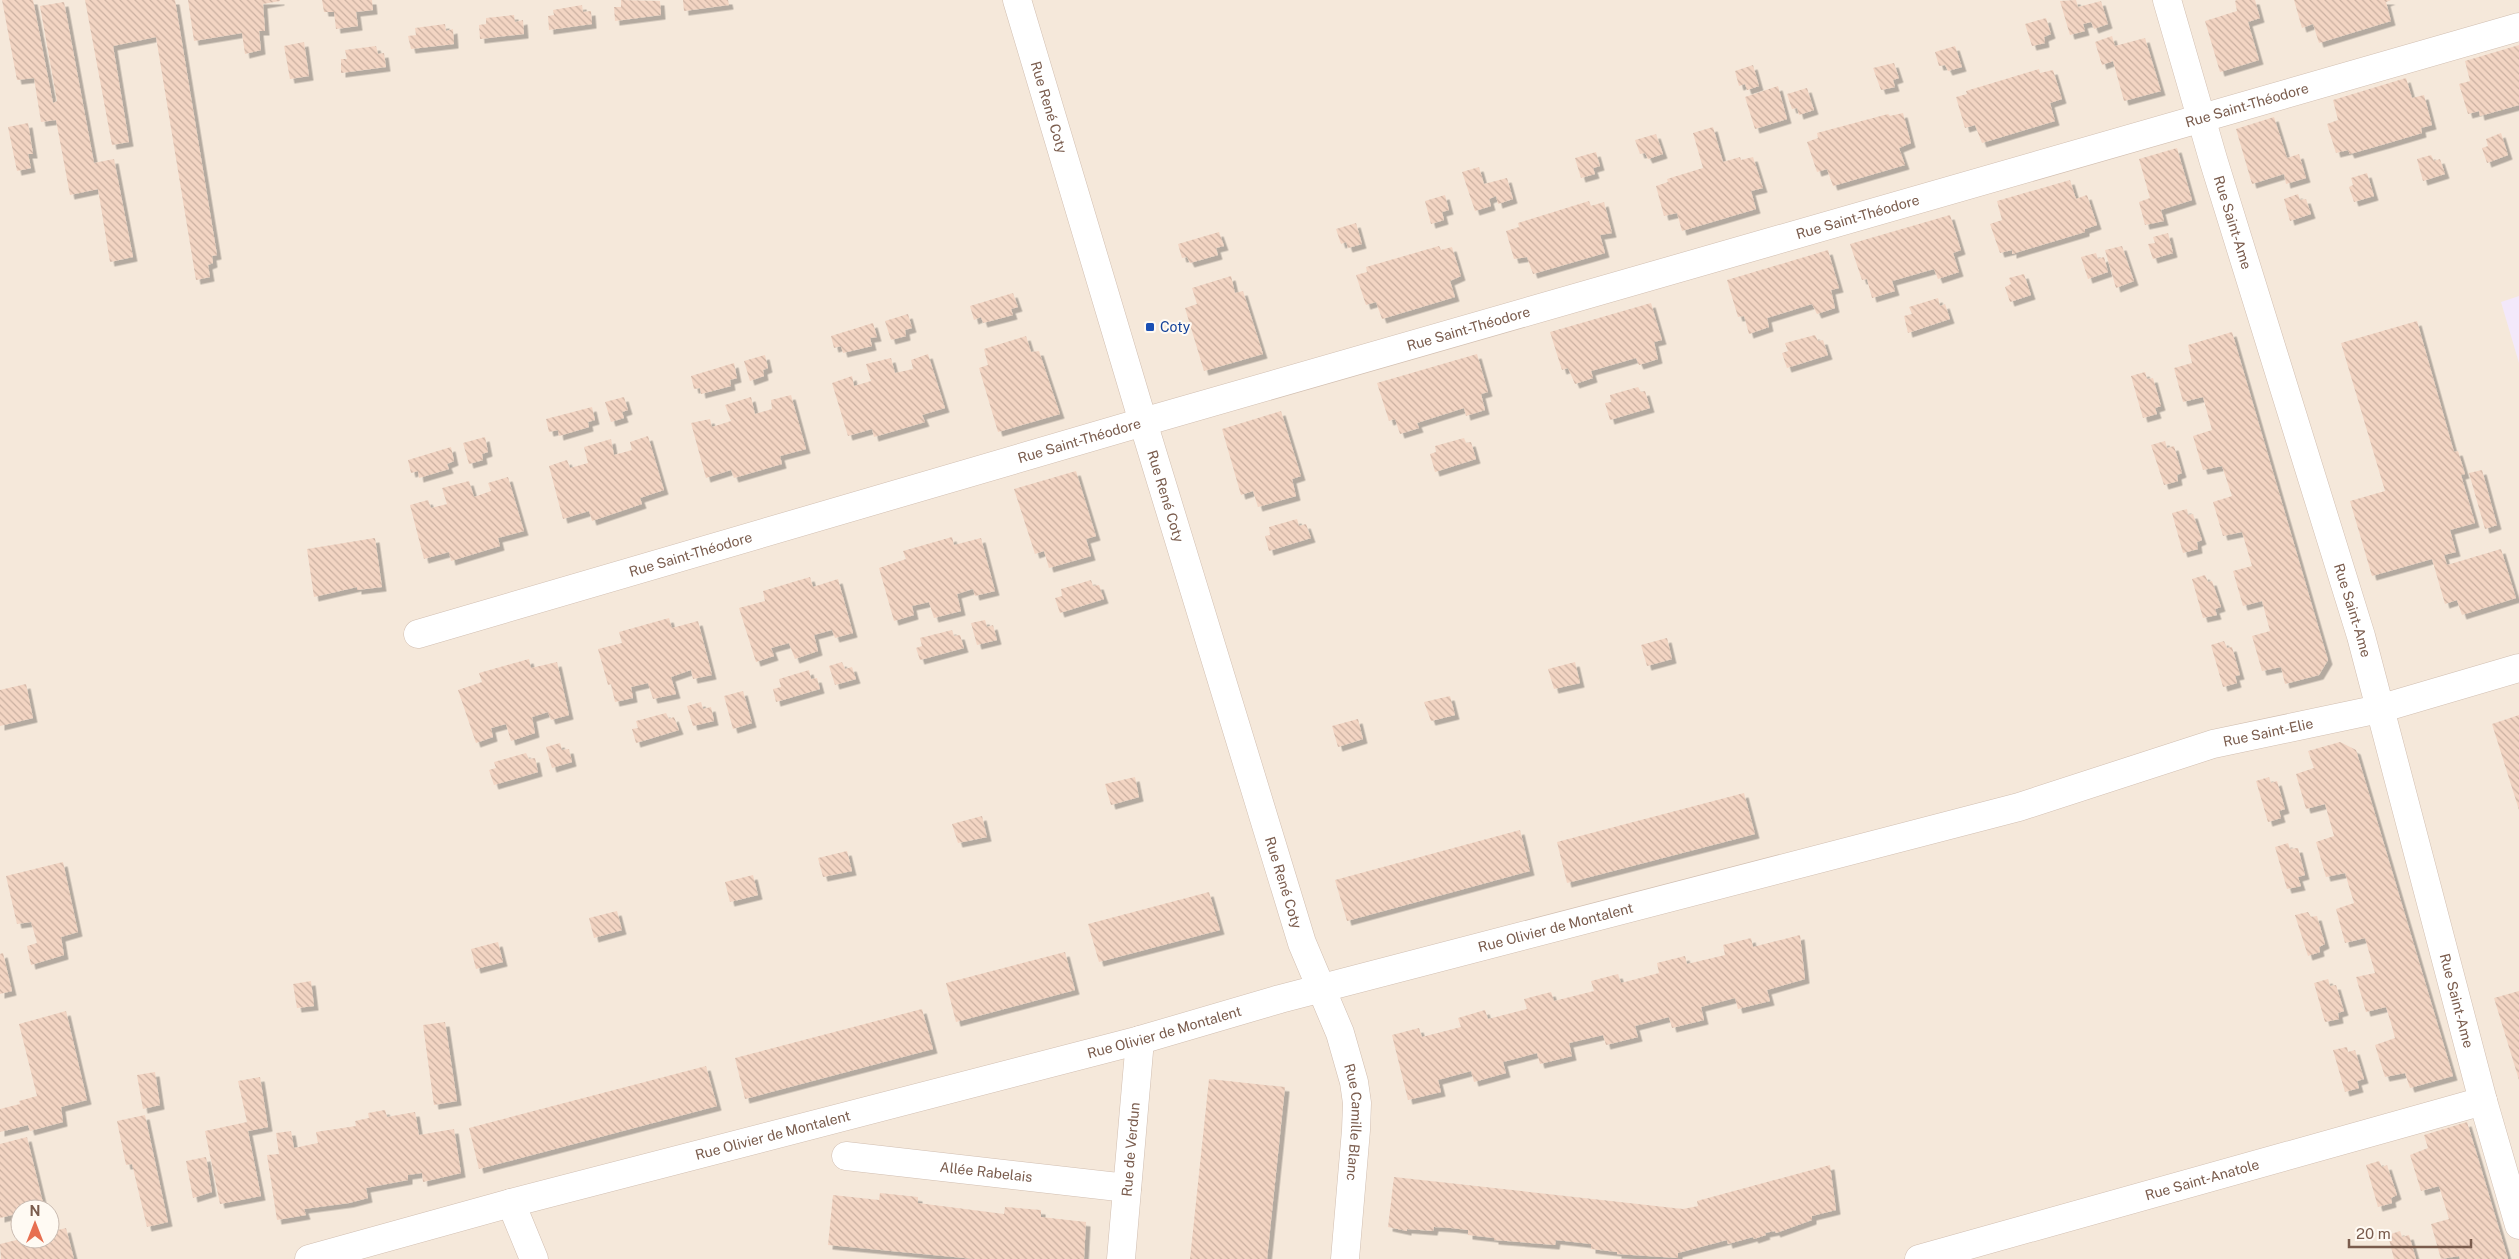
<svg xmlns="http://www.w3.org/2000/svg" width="2519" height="1259" viewBox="0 0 2519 1259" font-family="'Public Sans',sans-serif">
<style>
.residential{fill:#f5e8da;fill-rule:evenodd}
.education{fill:#f3e8fa}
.building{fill:url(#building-back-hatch);filter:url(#shadow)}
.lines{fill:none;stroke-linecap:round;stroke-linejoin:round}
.minor-casing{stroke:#d1beb0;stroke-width:29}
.minor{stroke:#fff;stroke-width:28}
.transit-dot{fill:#1a4fb4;stroke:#fffaf3;stroke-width:2}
.labels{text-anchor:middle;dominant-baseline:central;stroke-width:4;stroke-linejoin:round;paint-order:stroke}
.street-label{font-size:14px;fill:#7a5c4d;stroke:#fffaf3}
.transit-label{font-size:14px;fill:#164399;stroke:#fffaf3;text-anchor:start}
</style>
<defs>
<pattern id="building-back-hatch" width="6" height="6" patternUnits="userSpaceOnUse" patternTransform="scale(1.25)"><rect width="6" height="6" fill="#f3d5c3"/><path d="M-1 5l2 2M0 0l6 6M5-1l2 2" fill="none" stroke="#cab0a1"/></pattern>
<filter id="shadow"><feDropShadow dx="4.5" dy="4.5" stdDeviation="0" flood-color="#0004"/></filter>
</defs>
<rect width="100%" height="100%" fill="#fdf6ec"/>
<!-- residential -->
<path class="residential" d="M0 0H2519V1259H0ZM20 1209H50V1239H20Z"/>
<!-- education -->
<path class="education" d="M2519 296V363L2501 302Z"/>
<!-- building -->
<g class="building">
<path d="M2 0H33L53 103 57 101 40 6 64 2 94 163 114 159 133 257 110 262 98 189 70 195 56 120 41 122 34 78 17 80Z"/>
<path d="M85 0H175L217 255 212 256 213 263 208 265 210 277 196 280 156 37 113 46 129 142 112 145Z"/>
<path d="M188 0H280V1L263 4 265 31H259L261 50 245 54 242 33 194 41Z"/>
<path d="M322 0H372L373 10 356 12 358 26 336 29 334 12H324Z"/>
<path d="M621 0 660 1 661 15 615 21 614 7H621Z"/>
<path d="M683 0H728L729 5 684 11Z"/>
<path d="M2076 0 2078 7 2101 1 2108 24 2094 29 2091 22 2083 24 2085 31 2070 35 2060 1Z"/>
<path d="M2237 0H2255L2260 18 2248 22 2259 60 2220 72 2205 21 2237 11 2235 1Z"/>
<path d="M2294 0H2391L2386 2 2391 21 2319 43 2313 24 2302 28Z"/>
<path d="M582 5 583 12 591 11 592 24 549 30 548 16 554 15 553 10Z"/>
<path d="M514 15 515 22 523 20 524 34 480 39 479 25 486 24V18Z"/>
<path d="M2046 18 2051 34 2044 37 2045 43 2032 46 2025 24Z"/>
<path d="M445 24 446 31 453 29 454 44 411 49 408 36 416 35 415 28Z"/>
<path d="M2112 36 2115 46 2145 38 2161 91 2124 101 2113 61 2102 65 2095 42Z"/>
<path d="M304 42 309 76 290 79 284 46Z"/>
<path d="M2519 45V105L2480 116 2479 111 2468 114 2459 84 2470 81 2465 61Z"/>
<path d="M376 46 378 54 384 53 386 67 341 73V59H347L345 50Z"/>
<path d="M1955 46 1962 67 1948 71 1945 65 1939 66 1935 52Z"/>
<path d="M1894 63 1899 78 1893 80 1895 87 1881 90 1873 68Z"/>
<path d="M1753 65 1759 86 1747 90 1745 84 1739 86 1735 71Z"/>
<path d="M2039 69 2040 73 2053 70 2062 99 2050 103 2055 121 1982 143 1975 125 1965 128 1956 97 1967 94 1966 91Z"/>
<path d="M2406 78 2412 98 2424 95 2432 125 2421 128 2422 133 2385 144 2350 154 2348 150 2336 153 2327 124 2338 120 2333 100Z"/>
<path d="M1778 86 1787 119 1755 129 1745 97Z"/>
<path d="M1807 88 1814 110 1799 115 1797 108 1792 109 1787 94Z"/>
<path d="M1903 113 1911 143 1899 148 1905 165 1833 186 1827 169 1817 172 1807 142 1818 138 1817 133 1888 114 1890 116Z"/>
<path d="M2274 117 2287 158 2299 154 2306 178 2286 184 2284 174 2252 184 2236 129Z"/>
<path d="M28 123 33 154H28L31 168 17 171 8 127Z"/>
<path d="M1713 127 1723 162 1740 157 1741 160 1753 157 1763 188 1751 191 1756 209 1682 231 1677 213 1664 216 1656 186 1668 182 1667 179 1703 168 1693 133Z"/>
<path d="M2501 133 2508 155 2487 163 2482 148 2488 146 2486 139Z"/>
<path d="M1656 134 1663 154 1648 159 1645 153 1640 154 1635 140Z"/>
<path d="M2177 148 2192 200 2161 210 2164 221 2145 225 2139 202 2150 198 2139 159Z"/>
<path d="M1596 152 1600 166 1593 168 1595 174 1581 178 1575 158Z"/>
<path d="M2431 155 2434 161 2440 159 2445 174 2423 181 2417 159Z"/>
<path d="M1479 167 1484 184 1507 178 1513 199 1498 204 1496 196 1489 199 1491 206 1475 211 1462 172Z"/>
<path d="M2367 173 2374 196 2354 202 2349 187 2353 185 2351 178Z"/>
<path d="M2070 180 2076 199 2087 195 2097 225 2085 229V232L2012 254V250L2000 253 1990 224 2002 220 1997 201Z"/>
<path d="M2298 194 2300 200 2306 199 2311 214 2290 221 2284 199Z"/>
<path d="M1445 195 1449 210 1442 212 1444 220 1431 224 1425 201Z"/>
<path d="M1589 201 1591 206 1604 202 1612 233 1600 235 1605 253 1533 274 1527 257 1514 259 1506 231 1519 227 1518 223Z"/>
<path d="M1950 215 1961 250 1953 253 1959 272 1938 279 1934 269 1892 281 1895 291 1872 298 1867 279 1862 280 1850 244Z"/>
<path d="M1356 223 1362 244 1348 248 1346 242 1341 244 1336 229Z"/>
<path d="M1219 232 1224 246 1216 248 1218 255 1190 263 1187 257 1182 258 1178 244Z"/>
<path d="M2168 233 2173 253 2153 259 2148 244 2155 243 2153 237Z"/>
<path d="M1439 246 1441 250 1452 247 1461 276 1450 281 1455 297 1382 319 1376 302 1366 305 1356 275 1367 272 1366 267Z"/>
<path d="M2122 246 2134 281 2116 288 2105 250Z"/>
<path d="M1828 250 1839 288 1831 290 1835 308 1817 314 1812 304 1767 318 1769 327 1749 334 1744 316 1738 317 1727 280Z"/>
<path d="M2096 253 2098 259 2104 257 2108 272 2088 279 2081 257Z"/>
<path d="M2024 274 2031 295 2010 302 2005 287 2011 284 2009 278Z"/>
<path d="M1231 276 1235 293 1243 291 1263 354 1204 371 1185 308 1197 304 1192 288Z"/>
<path d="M1013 293 1018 307 1011 309 1013 315 983 323 981 317 974 320 970 306Z"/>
<path d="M1938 298 1940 306 1945 304 1950 319 1908 333 1904 316 1912 314 1909 307Z"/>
<path d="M1651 303 1662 340 1654 342 1658 359 1639 365 1636 358 1591 371 1593 378 1575 384 1568 368 1562 370 1550 332Z"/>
<path d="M908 314 912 328 905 330 906 336 891 340 885 321Z"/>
<path d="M2417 321 2454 452 2458 451 2465 474 2461 475 2475 523 2450 530 2456 552 2444 555 2447 565 2501 549 2516 598 2462 615 2457 600 2445 604 2432 559 2372 576 2350 501 2385 491 2341 343Z"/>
<path d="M873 323 877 337 870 338 872 346 843 353 841 346 834 348 831 336Z"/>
<path d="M2232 332 2328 660 2319 675 2285 684 2281 667 2262 671 2252 636 2270 631 2262 601 2243 606 2233 571 2252 566 2242 532 2223 536 2213 502 2232 496 2222 466 2203 470 2193 436 2212 430 2203 397 2183 402 2174 368 2192 363 2188 345Z"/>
<path d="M1815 335 1818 341 1823 340 1828 355 1787 368 1782 353 1788 351 1785 343Z"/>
<path d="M1026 336 1031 352 1039 351 1060 414 998 432 979 368 988 365 984 349Z"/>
<path d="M928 354 945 408 922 415 925 422 874 437 872 429 848 436 832 383 852 376 854 386 871 381 866 364 891 358 895 373 913 369 911 360Z"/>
<path d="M1477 354 1488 392 1481 394 1485 410 1466 416 1464 408 1417 423 1419 428 1400 434 1395 419 1389 421 1377 383Z"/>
<path d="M765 355 768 368 763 370 764 376 750 381 744 361Z"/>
<path d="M734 363 737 378 730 380 731 386 701 394 700 388 694 389 691 376Z"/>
<path d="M2145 372 2147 379 2153 378 2161 406 2155 408 2157 414 2143 418 2131 376Z"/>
<path d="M1638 387 1641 392 1645 391 1650 408 1610 420 1605 403 1611 402 1610 395Z"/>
<path d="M791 395 806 449 780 456 782 464 734 478 731 470 706 478 691 423 710 419 712 427 731 421 725 405 751 397 755 414 772 409 771 400Z"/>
<path d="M624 397 628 410 622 412 624 418 611 422 605 402Z"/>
<path d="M592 407 595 420 588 422 589 427 559 436 558 430 549 432 546 419Z"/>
<path d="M1281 411 1301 476 1292 479 1296 496 1258 507 1253 491 1241 495 1222 429Z"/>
<path d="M648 436 664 490 640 498 642 504 592 521 589 511 563 519 549 466 567 460 570 468 588 463 584 447 611 439 614 455 632 450 630 442Z"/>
<path d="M485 437 488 452 482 454 483 460 469 464 463 443Z"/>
<path d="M1464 438 1466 443 1471 442 1476 459 1435 472 1430 454 1436 452 1435 446Z"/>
<path d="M2165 441 2167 448 2174 446 2182 473 2177 475 2178 481 2164 485 2151 445Z"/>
<path d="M451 447 454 461 447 464 449 469 419 478 418 471 411 473 408 460Z"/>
<path d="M2482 470 2497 525 2485 529 2469 473Z"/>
<path d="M1076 471 1096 536 1086 539 1091 556 1049 568 1044 551 1035 554 1014 489Z"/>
<path d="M508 477 524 531 498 538 500 546 451 561 449 552 424 559 410 505 428 500 431 508 447 504 442 488 469 481 474 497 491 491 488 483Z"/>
<path d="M2187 509 2188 515 2193 514 2202 540 2197 542 2198 549 2183 553 2172 513Z"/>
<path d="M1297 519 1299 526 1306 524 1311 538 1269 551 1265 536 1270 535 1269 527Z"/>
<path d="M952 537 954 545 981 538 995 591 975 596 973 589 957 594 961 611 934 618 929 602 912 606 914 615 894 621 879 568 906 559 903 551Z"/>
<path d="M375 538 382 587 357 590V587L314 597 307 549Z"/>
<path d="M2205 575 2208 582 2212 581 2221 607 2215 609 2217 615 2203 618 2192 579Z"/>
<path d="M810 577 813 587 838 579 853 633 835 638 832 630 814 635 818 651 795 659 789 643 771 648 774 656 756 662 739 608 765 601 763 591Z"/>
<path d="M1091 580 1093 586 1099 585 1104 599 1060 613 1055 598 1062 596 1061 589Z"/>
<path d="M669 618 672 628 698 621 712 675 693 679 691 670 671 677 676 694 653 699 648 683 631 687 633 698 615 702 611 684 608 685 598 649 622 643 619 632Z"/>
<path d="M985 620 987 627 993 625 997 640 977 645 971 623Z"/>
<path d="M952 630 954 636 960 635 964 648 920 660 916 648 922 646 920 638Z"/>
<path d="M1667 638 1672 659 1647 666 1641 645Z"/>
<path d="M2224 641 2227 648 2232 647 2240 675 2235 676 2237 683 2223 687 2211 645Z"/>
<path d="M529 659 531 668 557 662 569 715 551 720 548 712 532 717 535 733 511 741 506 724 491 728 493 737 476 743 458 690 482 682 479 673Z"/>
<path d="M842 662 845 669 852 667 856 679 835 685 829 666Z"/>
<path d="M1575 662 1580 683 1554 689 1548 669Z"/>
<path d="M809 670 811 679 817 678 820 689 776 702 773 689 781 687 779 679Z"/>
<path d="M26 684 33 718 0 726V690Z"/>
<path d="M743 691 752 723 733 729 724 696Z"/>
<path d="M1450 696 1455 715 1431 721 1424 702Z"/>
<path d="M701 702 703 709 711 707 714 721 693 726 687 706Z"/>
<path d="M666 713 669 719 674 717 679 730 636 743 632 729 638 728 636 721Z"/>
<path d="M2519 715V810L2492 724Z"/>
<path d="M1358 719 1363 739 1338 747 1332 726Z"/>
<path d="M2340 742 2356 750 2453 1076 2410 1088 2405 1073 2385 1077 2375 1045 2395 1038 2391 1023 2386 1007 2366 1012 2356 977 2375 973 2365 938 2345 943 2336 909 2354 903 2345 873 2326 877 2316 842 2334 836 2325 804 2306 809 2296 774 2314 768 2308 751Z"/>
<path d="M560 743 562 750 569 749 572 762 552 768 546 747Z"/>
<path d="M526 753 529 759 535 758 538 772 494 785 489 770 496 768 494 762Z"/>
<path d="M1135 777 1139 797 1111 805 1105 784Z"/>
<path d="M2269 777 2271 783 2277 781 2285 809 2279 811 2281 818 2268 822 2256 781Z"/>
<path d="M1744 793 1755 834 1567 883 1557 842Z"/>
<path d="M982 816 987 837 958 843 952 824Z"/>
<path d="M1520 830 1530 871 1347 921 1335 880Z"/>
<path d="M2288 843 2290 849 2298 848 2305 875 2298 877 2301 886 2287 889 2275 847Z"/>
<path d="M847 851 852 871 823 877 818 858Z"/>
<path d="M63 862 78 932 61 937 64 955 31 965 27 946 37 943 31 922 17 924 6 876Z"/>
<path d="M753 875 758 895 730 902 725 882Z"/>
<path d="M1209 892 1220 930 1099 962 1088 924Z"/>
<path d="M617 911 622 930 594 938 589 918Z"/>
<path d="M2308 912 2311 917 2317 916 2325 944 2319 947 2320 952 2308 956 2295 915Z"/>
<path d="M1800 935 1805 979 1767 990 1770 1001 1738 1009 1735 998 1701 1007 1704 1020 1672 1028 1669 1017 1635 1026 1638 1037 1606 1045 1603 1035 1569 1043 1572 1056 1540 1064 1537 1053 1503 1062 1506 1073 1474 1082 1471 1071 1438 1080 1441 1092 1408 1100 1392 1035 1419 1028 1422 1037 1461 1027 1458 1018 1485 1010 1488 1019 1527 1009 1524 999 1551 992 1554 1001 1594 991 1591 981 1618 974 1621 983 1659 973 1657 963 1685 956 1687 964 1725 955 1723 945 1751 938 1753 947Z"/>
<path d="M498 942 503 962 476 969 471 949Z"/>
<path d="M1065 952 1075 990 956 1022 946 983Z"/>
<path d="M3 953 12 991 0 994V954Z"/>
<path d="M2328 979 2330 986 2336 985 2344 1011 2338 1013 2339 1019 2325 1022 2314 983Z"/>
<path d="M311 981 314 1006 297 1008 293 984Z"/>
<path d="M2519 991V1080L2494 998Z"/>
<path d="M922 1009 933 1049 745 1099 735 1058Z"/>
<path d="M66 1011 87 1100 61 1107 63 1122 30 1131 28 1125 0 1132V1109L20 1104 19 1101 37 1096 19 1024Z"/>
<path d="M445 1022 457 1101 434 1105 423 1025Z"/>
<path d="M2347 1047 2348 1052 2355 1050 2364 1079 2357 1081 2359 1088 2345 1092 2333 1050Z"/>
<path d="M706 1066 717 1106 479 1169 469 1128Z"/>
<path d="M155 1072 160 1105 143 1109 137 1075Z"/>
<path d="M260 1077 268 1127 248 1131 261 1196 220 1204 205 1131 247 1122 238 1081Z"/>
<path d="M1209 1079 1285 1087 1267 1259H1190Z"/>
<path d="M385 1110 387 1117 415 1112 419 1135 454 1129 461 1173 423 1182 422 1173 408 1175V1180L366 1188 368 1198 349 1203 304 1209 306 1215 277 1220 267 1155 279 1154 276 1133 291 1131 294 1148 318 1143 316 1132 356 1126 355 1121 369 1118 368 1113Z"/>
<path d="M145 1115 168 1222 147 1227 132 1164 126 1165 117 1121Z"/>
<path d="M2467 1122 2478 1158 2508 1259H2460L2459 1256 2441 1259 2431 1224 2449 1219 2439 1186 2421 1191 2410 1155 2428 1148 2424 1135Z"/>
<path d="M27 1137 44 1207 20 1209V1213L0 1218V1144Z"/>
<path d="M206 1157 212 1192 193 1198 186 1161Z"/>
<path d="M2379 1161 2382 1167 2387 1165 2397 1195 2391 1198 2392 1203 2378 1207 2366 1165Z"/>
<path d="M1830 1165 1836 1210 1812 1216V1220L1776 1233 1775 1231 1765 1233 1766 1235 1754 1239 1753 1237 1728 1244 1727 1240 1678 1253V1258L1617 1254V1252L1591 1249V1244L1556 1240 1555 1245 1494 1240V1238L1468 1235V1230L1451 1228 1434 1227 1433 1231 1407 1229V1231L1388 1227 1394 1177 1683 1209 1698 1206 1697 1201Z"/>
<path d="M880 1193 918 1197V1203L1004 1214 1005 1207 1041 1210V1217L1086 1222 1084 1259H975L828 1245 833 1195 879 1200Z"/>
<path d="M66 1228 74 1259H1L0 1244 21 1239H50V1232Z"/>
<path d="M2400 1231 2402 1237 2409 1235 2416 1259H2394L2388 1235Z"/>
</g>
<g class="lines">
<!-- minor casing -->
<g class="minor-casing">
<g id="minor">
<path id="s1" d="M1017 0 1143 422 1302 943 1340 1033 1354 1082 1357 1103 1356 1130 1345 1259"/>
<path id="s2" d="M2167 0 2213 159 2361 636 2483 1101 2519 1225"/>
<path id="s3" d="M418 634 1143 422 2519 27"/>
<path id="s4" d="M846 1156 1127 1188"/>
<path d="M511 1203 534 1259"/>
<path id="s5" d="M309 1259 511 1203 1140 1040 1280 999 2019 807 2213 744 2379 709 2519 668"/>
<path id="s6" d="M1121 1259 1140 1040"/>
<path id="s7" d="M1919 1259 2483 1101"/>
</g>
</g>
<!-- minor -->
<use href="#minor" class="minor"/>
</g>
<!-- markers -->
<rect class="transit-dot" x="1145" y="322" width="10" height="10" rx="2.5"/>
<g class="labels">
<!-- street labels -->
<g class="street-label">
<text stroke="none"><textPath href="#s3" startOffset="1904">Rue Saint-Théodore</textPath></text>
<text stroke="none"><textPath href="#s1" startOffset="112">Rue René Coty</textPath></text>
<text stroke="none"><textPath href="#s3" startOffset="1499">Rue Saint-Théodore</textPath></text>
<text stroke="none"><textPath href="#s2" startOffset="232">Rue Saint-Ame</textPath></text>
<text stroke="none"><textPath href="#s3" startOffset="1094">Rue Saint-Théodore</textPath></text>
<text stroke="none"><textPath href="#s3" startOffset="689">Rue Saint-Théodore</textPath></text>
<text stroke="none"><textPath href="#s1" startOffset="518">Rue René Coty</textPath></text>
<text stroke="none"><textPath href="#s3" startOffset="284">Rue Saint-Théodore</textPath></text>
<text stroke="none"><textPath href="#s2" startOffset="638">Rue Saint-Ame</textPath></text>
<text stroke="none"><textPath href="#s5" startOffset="2029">Rue Saint-Elie</textPath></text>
<text stroke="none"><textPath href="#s1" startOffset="922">Rue René Coty</textPath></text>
<text stroke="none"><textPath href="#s5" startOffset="1290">Rue Olivier de Montalent</textPath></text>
<text stroke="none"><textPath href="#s2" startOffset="1042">Rue Saint-Ame</textPath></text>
<text stroke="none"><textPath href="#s5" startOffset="885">Rue Olivier de Montalent</textPath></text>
<text stroke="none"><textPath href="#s1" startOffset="1174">Rue Camille Blanc</textPath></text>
<text stroke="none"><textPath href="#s5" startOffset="480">Rue Olivier de Montalent</textPath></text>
<text stroke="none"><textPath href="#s6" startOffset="110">Rue de Verdun</textPath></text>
<text stroke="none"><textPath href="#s4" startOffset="141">Allée Rabelais</textPath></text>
<text stroke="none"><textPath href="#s7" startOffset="294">Rue Saint-Anatole</textPath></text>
</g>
<!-- transit labels -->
<g class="transit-label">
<text x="1160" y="327">Coty</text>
</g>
</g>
<!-- north arrow -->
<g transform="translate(35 1224)"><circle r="24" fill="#fffaf3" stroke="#cabbb1"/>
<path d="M0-4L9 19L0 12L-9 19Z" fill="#e76f51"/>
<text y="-8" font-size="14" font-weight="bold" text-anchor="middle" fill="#7a5c4d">N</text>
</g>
<!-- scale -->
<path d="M2349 1239v8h122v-8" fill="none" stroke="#7a5c4d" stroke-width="2.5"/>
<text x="2356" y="1239" font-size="15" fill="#7a5c4d" stroke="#fffaf3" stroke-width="4" paint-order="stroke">20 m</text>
</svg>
